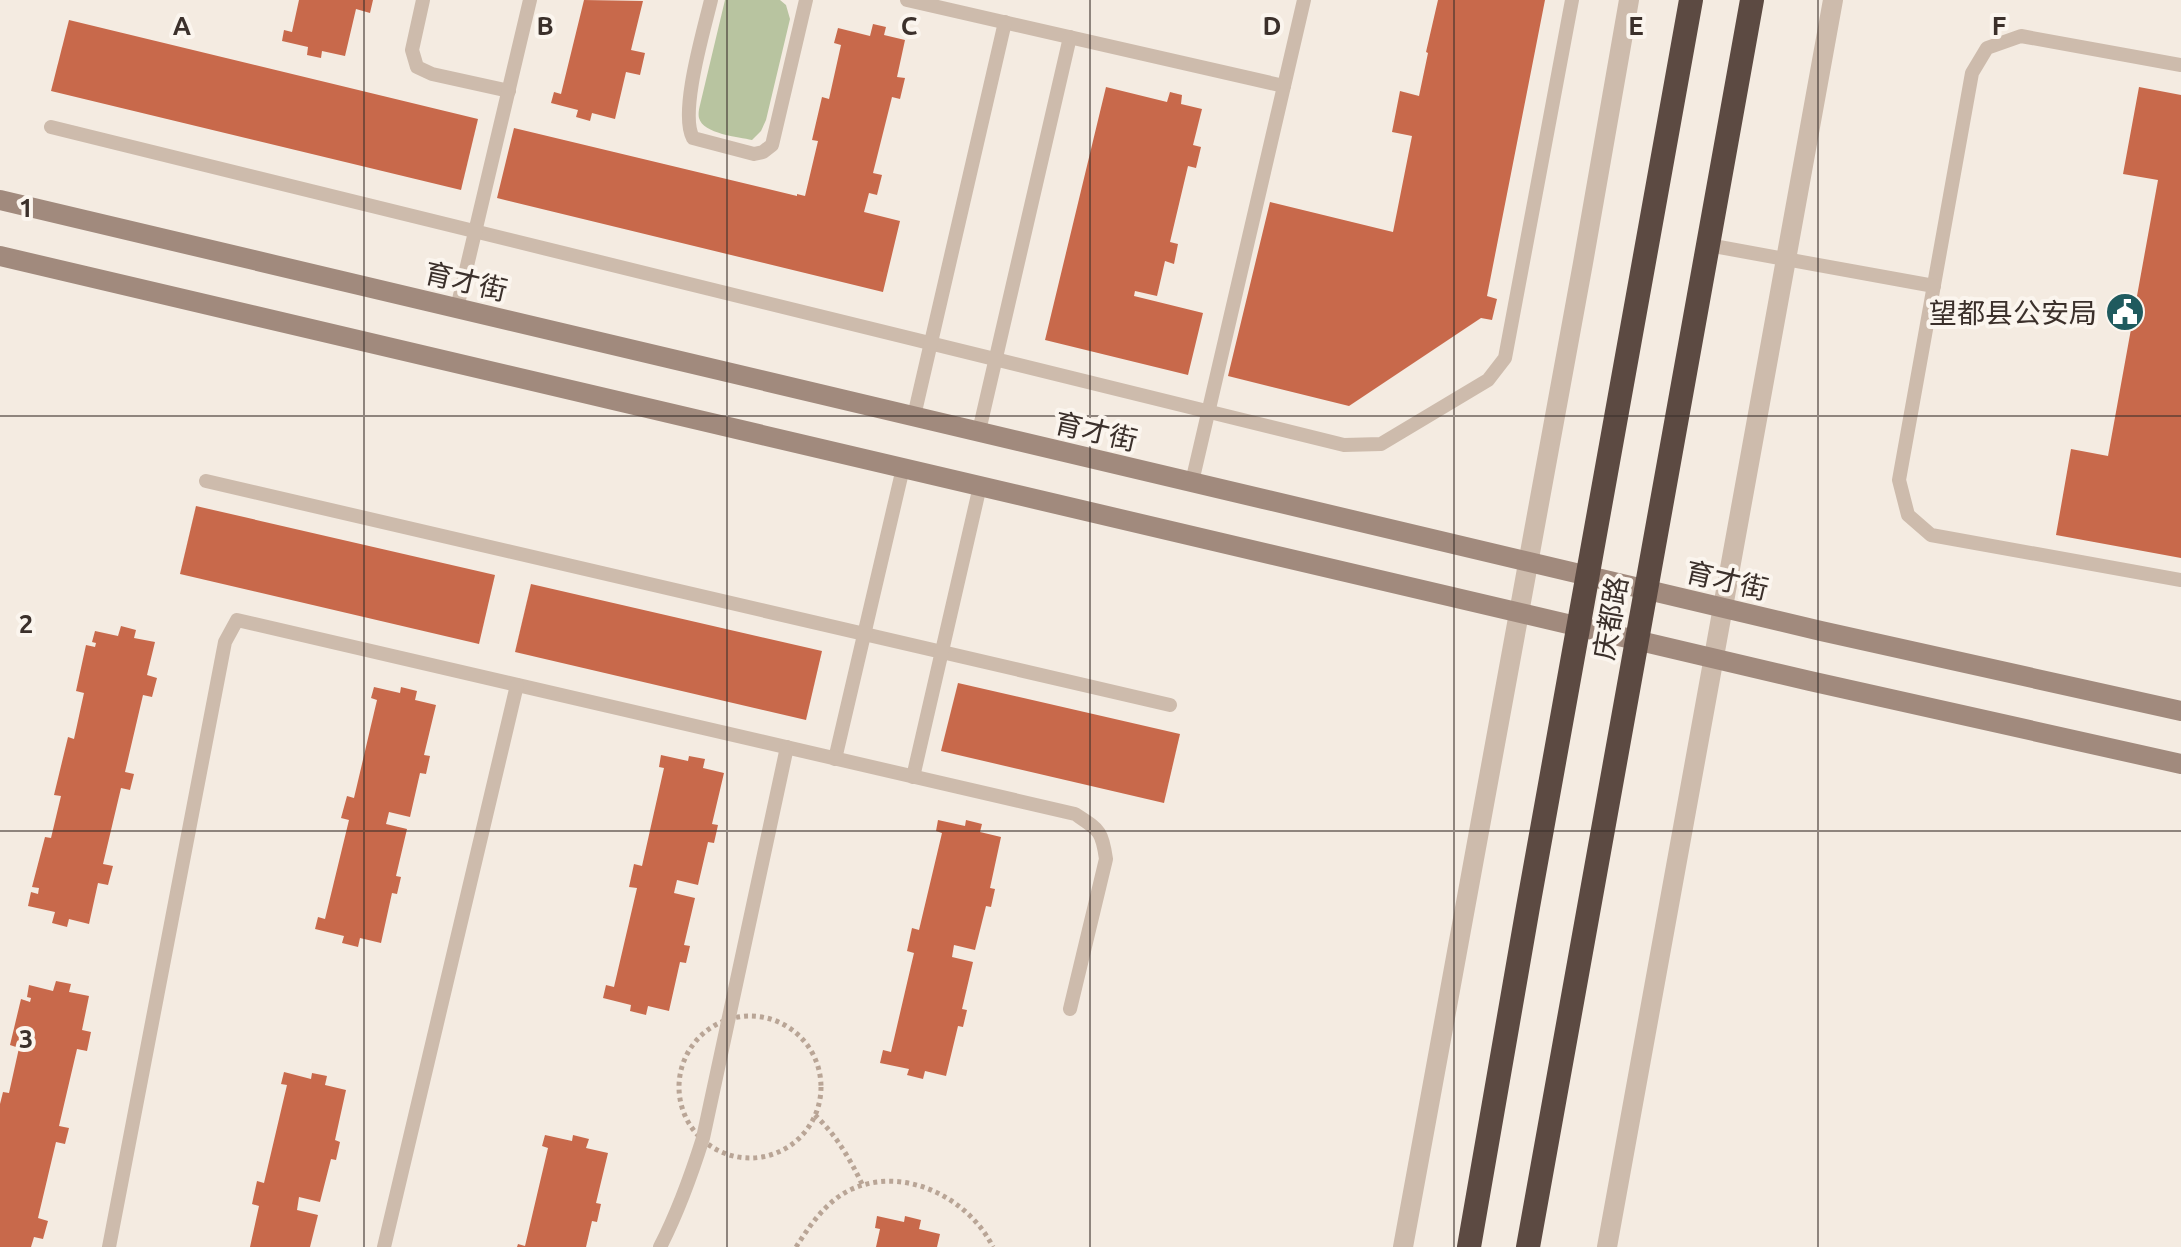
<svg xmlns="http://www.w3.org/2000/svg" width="2181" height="1247" viewBox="0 0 2181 1247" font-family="Ubuntu,'Noto Sans SC',sans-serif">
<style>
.green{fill:#b8c4a0}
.building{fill:#c8694b}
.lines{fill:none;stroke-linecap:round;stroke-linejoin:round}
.path{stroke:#b9a596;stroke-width:5;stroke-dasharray:4 4;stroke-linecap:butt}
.lane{stroke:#cdbbac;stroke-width:14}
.street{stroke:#cdbbac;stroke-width:20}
.secondary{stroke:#a18a7d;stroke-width:20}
.highway{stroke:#5c4a42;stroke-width:24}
.grid{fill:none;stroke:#3b302b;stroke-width:2;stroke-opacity:0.55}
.labels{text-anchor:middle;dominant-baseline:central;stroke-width:8;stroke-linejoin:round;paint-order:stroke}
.street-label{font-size:28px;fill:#3b302b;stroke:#fbf5ee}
.poi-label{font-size:28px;fill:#3b302b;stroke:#fbf5ee;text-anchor:end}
.grid-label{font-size:26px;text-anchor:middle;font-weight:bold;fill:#3b302b;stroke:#fbf5ee;stroke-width:8;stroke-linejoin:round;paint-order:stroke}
</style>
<rect width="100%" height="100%" fill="#f4ebe1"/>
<!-- green -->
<path class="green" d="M725 0H780L786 5 790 19 766 120 761 131 752 140C739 137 703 134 699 118 698 114 699 109 700 105Z"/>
<!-- building -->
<g class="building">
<path d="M299 0H373L370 13 356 9 345 56 322 51 321 58 307 55 308 47 282 41 284 30 292 32Z"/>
<path d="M584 0 643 1 631 50 645 53 640 75 626 72 615 119 592 113 590 121 576 117 578 110 551 103 554 92 561 94Z"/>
<path d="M1438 0H1545L1487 296 1497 299 1492 320 1481 318 1349 406 1228 376 1270 202 1393 232 1412 136 1392 132 1400 91 1419 96 1428 53 1426 52Z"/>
<path d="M69 20 478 119 461 190 51 91Z"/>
<path d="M873 24 886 27 884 35 905 40 897 77 905 78 900 99 892 97 873 173 882 175 877 195 869 193 864 212 900 221 883 292 497 198 514 128 797 196V194L805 196 818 141 812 140 822 97 829 99 841 45 834 43 838 28 870 36Z"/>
<path d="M1106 87 1167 102 1170 92 1182 95 1181 104 1202 109 1193 145 1201 147 1196 168 1188 166 1170 242 1178 244 1174 264 1165 261 1157 296 1135 291 1134 296 1203 313 1188 375 1045 340Z"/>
<path d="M2139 87 2181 95V558L2056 535 2071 449 2108 456 2158 180 2123 174Z"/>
<path d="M196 506 495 575 479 644 180 574Z"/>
<path d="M531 584 822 651 806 720 515 652Z"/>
<path d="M121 626 136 630 134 638 155 642 147 675 157 678 152 697 143 695 125 772 134 774 130 790 121 788 103 864 113 866 108 885 98 883 89 924 69 919 67 927 52 923 55 912 28 906 31 892 38 894 39 888 32 887 45 837 51 838 61 796 54 795 68 737 74 739 84 693 76 691 86 645 95 647 96 643 92 642 95 631 118 636Z"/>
<path d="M958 683 1180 734 1164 803 941 751Z"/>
<path d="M374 687 400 693 401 687 417 691 415 700 436 705 424 755 430 756 426 774 420 773 410 817 389 812 386 824 407 829 396 876 401 877 397 894 392 893 381 943 360 938 358 947 342 943 344 936 315 929 318 917 325 919 349 820 341 818 347 796 354 798 377 700 371 698Z"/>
<path d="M661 755 688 761 689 756 705 759 703 768 724 773 712 824 718 825 714 843 708 842 698 885 677 880 674 893 695 898 684 945 690 946 686 963 680 962 669 1011 648 1006 646 1015 630 1011 631 1005 603 998 606 985 614 987 637 888 629 887 634 864 642 866 664 768 659 767Z"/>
<path d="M938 820 965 826 966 820 982 824 980 832 1001 837 990 888 995 889 991 907 986 906 975 950 954 945 952 957 973 962 962 1009 967 1010 963 1027 958 1026 946 1076 925 1071 923 1079 907 1075 909 1069 880 1063 883 1050 891 1052 914 953 907 951 912 928 919 930 942 833 936 831Z"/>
<path d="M56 981 71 984 69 992 89 996 82 1030 91 1032 87 1051 77 1049 59 1126 69 1128 65 1144 56 1142 38 1218 48 1221 43 1239 34 1237 31 1247H0V1104L3 1092 9 1093 19 1048 10 1045 21 999 30 1002 31 998 27 997 29 985 53 991Z"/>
<path d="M284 1072 311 1079 312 1073 327 1076 325 1085 346 1090 335 1140 340 1142 336 1160 331 1159 320 1202 299 1197 297 1210 318 1215 310 1247H250L259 1206 252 1204 257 1181 264 1183 287 1085 281 1084Z"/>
<path d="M545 1135 572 1141 573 1135 589 1139 586 1148 608 1153 596 1203 601 1204 597 1222 592 1221 586 1247H517L518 1244 525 1246 548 1148 542 1146Z"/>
<path d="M877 1216 904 1222 905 1216 921 1220 919 1229 940 1234 937 1247H876L880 1229 875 1228Z"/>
</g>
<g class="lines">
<!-- path -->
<g class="path">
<circle cx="750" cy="1087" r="71"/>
<path d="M815 1115C837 1136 850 1159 863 1186"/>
<path d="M796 1247C811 1224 826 1201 852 1189 904 1166 968 1197 993 1247"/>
</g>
<!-- lane -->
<g class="lane">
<path d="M423 0 412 50 417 67 432 74 509 91"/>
<path d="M711 0C704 30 679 113 693 138L754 154 763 152 772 145 806 0"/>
<path d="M907 0 1284 86"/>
<path d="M2181 65 2021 36 1987 48 1972 73 1899 480 1908 515 1931 535 2181 580"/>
<path d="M51 127 1344 445 1381 444 1488 380 1505 358 1572 0"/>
<path d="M1708 245 1934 286"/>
<path d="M457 308 530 0"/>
<path d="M914 416 1005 22"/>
<path d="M979 431 1070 37"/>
<path d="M206 481 1170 705"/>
<path d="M1192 482 1304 0"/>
<path d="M835 759 903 468"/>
<path d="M913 777 980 486"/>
<path d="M109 1247 225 642 237 620 1075 814C1099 830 1102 830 1106 859L1070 1009"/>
<path d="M384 1247 517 685"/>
<path d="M660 1247C678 1212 691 1176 703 1138L787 747"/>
</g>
<!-- street -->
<g class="street">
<path d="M1403 1247 1583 263 1629 0"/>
<path d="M1607 1247 1833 0"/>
</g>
<!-- secondary -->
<g class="secondary">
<path d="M0 200 1821 631 2181 711"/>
<path d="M0 256 1810 681 2181 764"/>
</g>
<!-- highway -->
<g class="highway">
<path d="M1469 1247 1528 907 1691 0"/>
<path d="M1528 1247 1752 0"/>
</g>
</g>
<!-- grid -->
<path class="grid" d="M364 0V1247M727 0V1247M1090 0V1247M1454 0V1247M1818 0V1247M0 416H2181M0 831H2181"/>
<!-- icons -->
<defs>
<g id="civic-disc" transform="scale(2)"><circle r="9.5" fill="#1f5a5e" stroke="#fbf5ee"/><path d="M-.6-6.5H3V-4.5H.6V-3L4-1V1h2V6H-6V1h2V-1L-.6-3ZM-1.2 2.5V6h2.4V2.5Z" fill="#fff"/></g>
</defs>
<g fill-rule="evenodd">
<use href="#civic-disc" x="2125" y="312"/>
</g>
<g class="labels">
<!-- street labels -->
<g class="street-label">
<text transform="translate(466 281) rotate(13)">育才街</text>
<text transform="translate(1096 431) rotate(13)">育才街</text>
<text transform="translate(1727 580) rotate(13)">育才街</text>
<text transform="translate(1610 618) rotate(-80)">庆都路</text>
</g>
<!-- poi labels -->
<g class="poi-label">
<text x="2097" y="312">望都县公安局</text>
</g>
</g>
<g class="grid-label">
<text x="182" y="35">A</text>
<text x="545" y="35">B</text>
<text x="909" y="35">C</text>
<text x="1272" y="35">D</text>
<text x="1636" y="35">E</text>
<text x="1999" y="35">F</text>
<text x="26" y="217">1</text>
<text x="26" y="633">2</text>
<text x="26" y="1048">3</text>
</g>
</svg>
